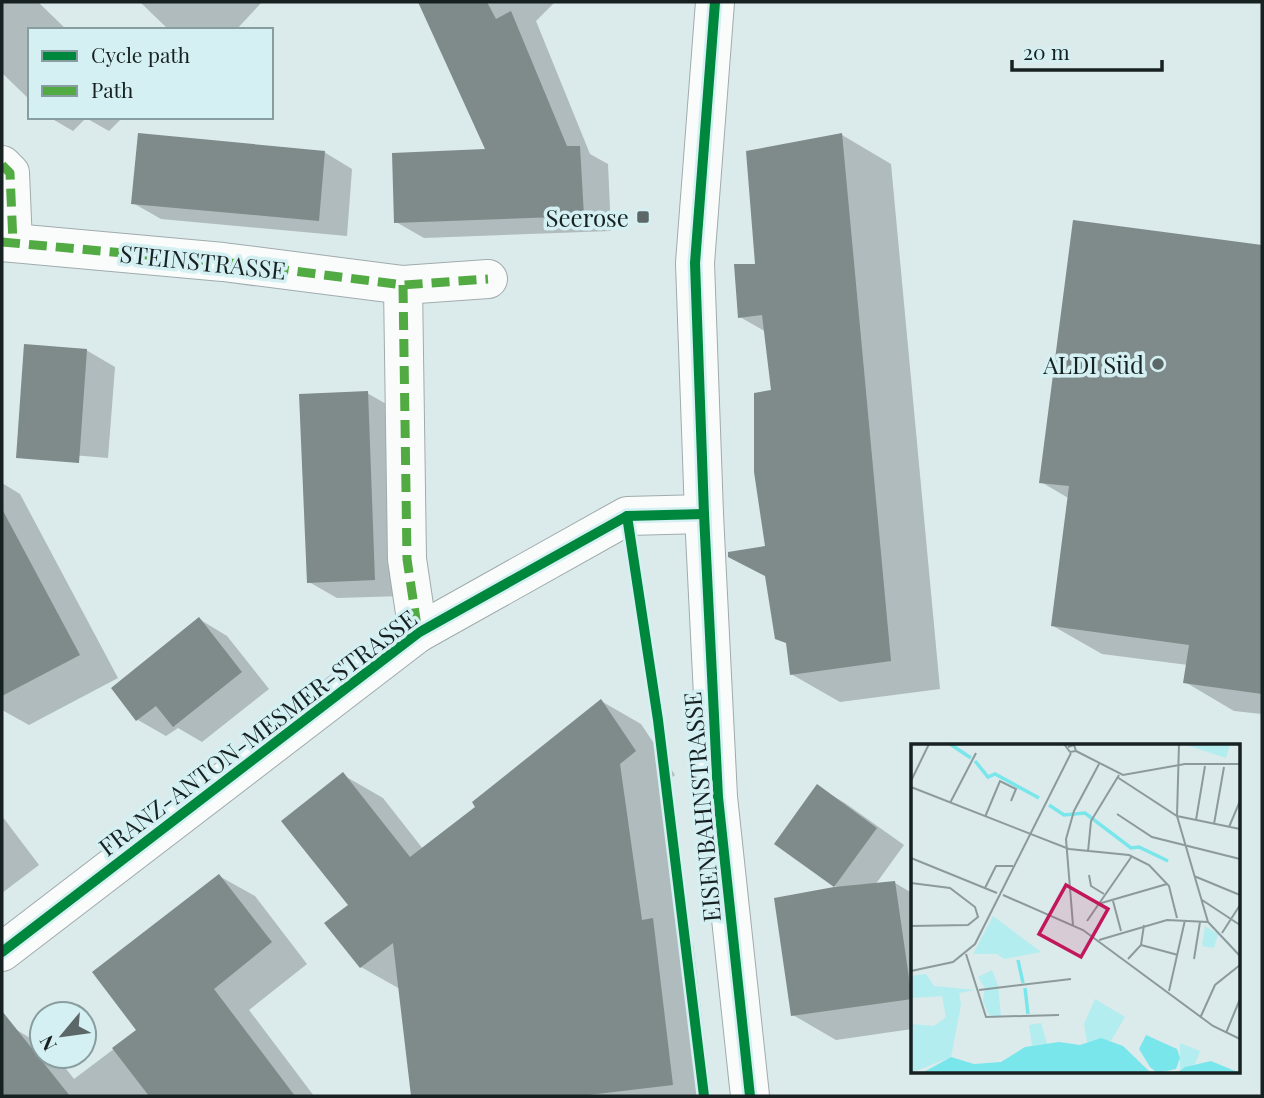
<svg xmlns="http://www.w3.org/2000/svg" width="1264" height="1098" viewBox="0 0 1264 1098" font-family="'Playfair Display',serif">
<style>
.shadow{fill:#0003}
.building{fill:#7f8a8b}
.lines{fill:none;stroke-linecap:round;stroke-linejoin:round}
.street-casing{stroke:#a0abac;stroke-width:40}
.street{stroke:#fafcfc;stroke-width:38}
.quiet{stroke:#52aa43;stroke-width:9;stroke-dasharray:18 9;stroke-linecap:butt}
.cycleway-casing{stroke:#d4f0f2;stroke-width:15}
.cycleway{stroke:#00873e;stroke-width:10}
.poi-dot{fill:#5c6768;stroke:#d4f0f2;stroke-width:2.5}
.labels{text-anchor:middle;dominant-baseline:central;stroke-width:7;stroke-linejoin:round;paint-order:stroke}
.poi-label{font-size:24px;fill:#172122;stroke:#d4f0f2;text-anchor:end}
.street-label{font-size:24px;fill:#172122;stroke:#d4f0f2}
.inset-river{fill:none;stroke:#79e6ec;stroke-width:3.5}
.inset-road{fill:none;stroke:#8d9a9b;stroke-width:2}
.view{fill:#c2185b;fill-opacity:0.15;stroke:#c2185b;stroke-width:3.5}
.inset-edge{fill:none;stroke:#172122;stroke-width:3.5}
</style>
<rect width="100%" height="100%" fill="#dbeaeb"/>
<!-- shadow -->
<g class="shadow">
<path d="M2 2H38L67 30H30V100L2 73Z"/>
<path d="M140 2H262L236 30H169Z"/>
<path d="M434 2H555L536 21 590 154 608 164 611 231 424 238 396 222 487 151 422 7Z"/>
<path d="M49 117H123L109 131 86 118 73 131Z"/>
<path d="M842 135 891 164 940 689 840 702 791 674 788 644 777 638 767 547 773 392 766 332 740 317 757 266Z"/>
<path d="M324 152 352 169 347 236 161 219 133 203Z"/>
<path d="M1075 222 1262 247V714L1234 711 1185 682 1188 665 1102 654 1053 626 1070 499 1041 482Z"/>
<path d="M86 350 115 367 108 458 48 453Z"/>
<path d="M367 393 395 409 403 596 337 598 309 582Z"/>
<path d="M2 483 20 494 118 678 29 725 2 710Z"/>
<path d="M199 619 227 636 269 689 202 742 178 728 166 736 138 720 113 688Z"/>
<path d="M601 701 641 724 675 775 659 787 680 936 693 943 711 1096H413L400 989 361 967 350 905 343 775 383 798 423 849 477 807Z"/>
<path d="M817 787 845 803 904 845 875 885 895 883 912 893V1029L836 1040 793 1015 838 888 776 844Z"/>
<path d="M2 816 39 865 2 893Z"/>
<path d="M219 876 255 896 307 964 249 1010 314 1096H2V1040L15 1029 42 1045V1056H56L74 1079 139 1030Z"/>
<path d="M1162 1072H1211V1074H1165Z"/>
</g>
<!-- building -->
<g class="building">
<path d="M418 2H487L496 19 511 11 567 146H580L584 216 394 223 392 153 485 149Z"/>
<path d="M138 133 325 151 319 221 131 204Z"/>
<path d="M842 133 891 661 790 675 786 643 775 639 765 576 728 557V552L765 546 754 472V393L771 390 762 315 738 318 734 264H755L746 151Z"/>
<path d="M1073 220 1262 245V694L1183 683 1189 645 1051 626 1069 486 1039 483Z"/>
<path d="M24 344 87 349 79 463 16 458Z"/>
<path d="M368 391 375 580 307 583 299 394Z"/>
<path d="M2 509 80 655 2 696Z"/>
<path d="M199 617 242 672 173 727 156 706 136 721 111 688Z"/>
<path d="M601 699 636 751 620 764 642 920 653 918 673 1085 580 1096H411L393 943 360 968 324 923 348 905 281 821 343 772 410 857 475 807 472 802Z"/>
<path d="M817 784 877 828 834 887 774 844Z"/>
<path d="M219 874 272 942 214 989 295 1096H149L112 1048 136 1030 92 972Z"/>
<path d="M895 881 912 999 791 1016 774 898 834 887Z"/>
<path d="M2 1011 70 1096H2Z"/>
</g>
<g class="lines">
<!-- street casing -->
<g class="street-casing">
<g id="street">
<path d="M715 2 695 263 704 514 718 797 750 1096"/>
<path d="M2 165 10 173 13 243"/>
<path d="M2 242 223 262 403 285 488 279"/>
<path d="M403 285 407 559 418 633"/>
<path d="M2 952 418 633 627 516 704 514"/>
</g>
</g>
<!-- street -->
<use href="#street" class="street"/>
<!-- quiet -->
<g class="quiet">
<path d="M2 165 10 173 13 243"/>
<path d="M2 242 223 262 403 285 488 279"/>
<path d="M403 285 407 559 418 633"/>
</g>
<!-- cycleway casing -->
<g class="cycleway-casing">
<g id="cycleway">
<path d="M715 2 695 263 704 514 718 797 750 1096"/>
<path d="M627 516 658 720 704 1096"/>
<path d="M2 952 418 633 627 516 704 514"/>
</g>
</g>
<!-- cycleway -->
<use href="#cycleway" class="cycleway"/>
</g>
<!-- markers -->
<g class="poi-dot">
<rect x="636" y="210" width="14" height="14" rx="3.5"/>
<circle cx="1158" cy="364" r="7"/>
</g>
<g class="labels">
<!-- poi labels -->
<g class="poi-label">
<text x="629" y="217">Seerose</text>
<text x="1144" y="364">ALDI Süd</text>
</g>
<!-- street labels -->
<g class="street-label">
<text transform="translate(203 261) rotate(6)">STEINSTRASSE</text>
<text transform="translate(257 732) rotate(-37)">FRANZ-ANTON-MESMER-STRASSE</text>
<text transform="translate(701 807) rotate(-95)">EISENBAHNSTRASSE</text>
</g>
</g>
<!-- overview -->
<g transform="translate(911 744)">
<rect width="329" height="329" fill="#dbeaeb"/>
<path d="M82 172 130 208 93 215 86 210H62ZM184 255 214 273 200 297 176 298 173 280ZM130 279 136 300 121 302 118 281Z" fill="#b3edf0"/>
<path d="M81 226 87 242 90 273 78 271 72 257 74 244 67 233ZM15 230 23 242 64 246 48 249 50 261 40 313 0 329V280L23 282 35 273 31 252 0 254V232Z" fill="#b3edf0"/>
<path d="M272 0H319L315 14ZM294 182 307 190 303 204 291 202ZM269 299 289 307 284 320 269 325Z" fill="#b3edf0"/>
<path d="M235 291 266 305 269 314 265 325 246 329 239 323 228 305ZM190 294 212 302 240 329H11L40 313 63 320 90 318 114 303 148 298 169 301ZM300 317 329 329H265L274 323Z" fill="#79e6ec"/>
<path class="inset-river" d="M39 0 60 14M64 17 77 33 84 30 128 54M138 61 153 71 174 69 220 104 228 103 257 117M107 216 112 239M114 244 117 270"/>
<path class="inset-road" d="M153 0 159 8 165 7 163 1 157 3M268 0 266 72 297 178M165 7 212 31 274 20H329M206 33 266 72 329 85M0 37 18 0M0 43 158 105 218 111 238 121 258 142 266 174M39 59 65 9M206 70 241 93 329 115M74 73 89 37 105 45 100 57M285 76 294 22M303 80 313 23M318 83 329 57M177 108 180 77 208 31M0 114 86 149M178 131 180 142 193 150M283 132 329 151M0 139 39 144 64 163 67 173 57 181 0 182M74 144 85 122H102M92 151 172 186 302 282 329 295M291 156 329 181M202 157 210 187M187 160 256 140M176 177 221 112M297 178 329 212M162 181 155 95 163 67 188 20M311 189 329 161M188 196 256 176 297 178M230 201 267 211M55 210 75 273 148 271M217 215 230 201 233 181M283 215 289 178M0 227 42 218 64 200 160 9M68 246 160 235M258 247 274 176M290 272 304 241 329 221M315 289 329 255"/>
<path class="view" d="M155 141 197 165 170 213 128 190Z"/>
<rect width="329" height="329" class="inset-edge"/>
</g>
<!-- border -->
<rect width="1264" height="1098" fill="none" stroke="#172122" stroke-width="7"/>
<!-- legend -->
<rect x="28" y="28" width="245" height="91" fill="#d4f0f2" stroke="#889d9f" stroke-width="2"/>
<rect x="42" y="51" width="35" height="10" fill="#00873e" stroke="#889d9f" stroke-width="2"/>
<text x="91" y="63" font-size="21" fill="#172122">Cycle path</text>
<rect x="42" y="86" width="35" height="10" fill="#52aa43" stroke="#889d9f" stroke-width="2"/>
<text x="91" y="98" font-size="21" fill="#172122">Path</text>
<!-- north arrow -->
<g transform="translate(63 1035) rotate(241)"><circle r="33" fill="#d4f0f2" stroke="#889d9f" stroke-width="2"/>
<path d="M0-5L12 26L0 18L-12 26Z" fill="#5c6768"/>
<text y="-10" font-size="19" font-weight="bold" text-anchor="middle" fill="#172122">N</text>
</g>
<!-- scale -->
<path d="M1012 60v10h150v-10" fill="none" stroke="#172122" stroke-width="3.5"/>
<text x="1023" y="60" font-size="21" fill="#172122" stroke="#d4f0f2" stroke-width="5" paint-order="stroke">20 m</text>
</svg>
